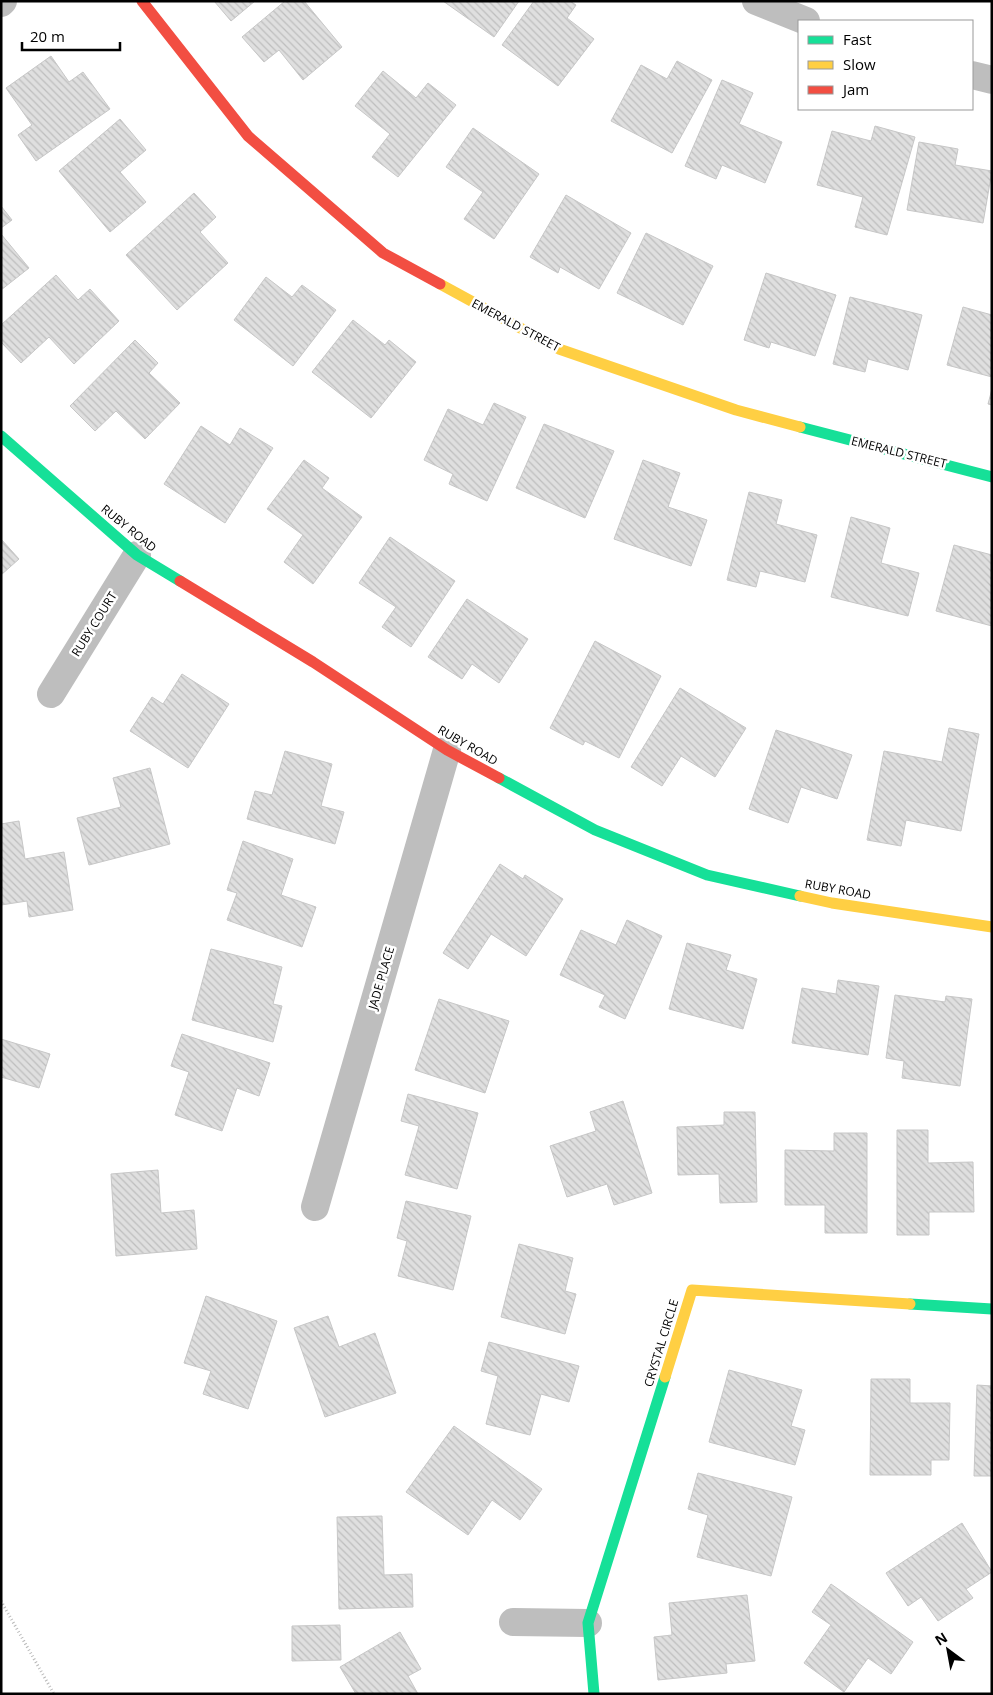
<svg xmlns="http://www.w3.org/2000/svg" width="993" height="1695" viewBox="0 0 993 1695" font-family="'Open Sans',sans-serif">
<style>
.building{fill:url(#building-back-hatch);stroke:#c7c7c7}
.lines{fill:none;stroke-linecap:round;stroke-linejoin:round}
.path{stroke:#b9b9b9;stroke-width:3;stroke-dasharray:1 2.5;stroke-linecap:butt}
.street{stroke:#bebebe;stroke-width:28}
.fast{stroke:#16e098;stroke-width:11}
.slow{stroke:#ffcf43;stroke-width:11}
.jam{stroke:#f24e42;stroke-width:11}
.labels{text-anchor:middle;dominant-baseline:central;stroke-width:5;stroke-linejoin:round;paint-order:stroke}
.street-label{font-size:12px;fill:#000;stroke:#fff}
</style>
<defs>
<pattern id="building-back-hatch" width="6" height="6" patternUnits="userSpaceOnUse" patternTransform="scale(1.25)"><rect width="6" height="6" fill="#dfdfdf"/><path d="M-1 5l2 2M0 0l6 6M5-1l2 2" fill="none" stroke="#bebebe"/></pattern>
</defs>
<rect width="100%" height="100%" fill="#fff"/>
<!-- building -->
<g class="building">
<path d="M214 1H255L231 21Z"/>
<path d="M285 1H304L342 47 303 80 279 50 264 62 242 37Z"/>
<path d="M443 1H519L494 37Z"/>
<path d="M534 1H570L576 5 567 18 594 39 558 86 502 45Z"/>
<path d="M51 56 69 82 83 72 110 109 36 161 18 135 32 125 6 88Z"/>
<path d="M677 61 712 80 672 153 611 121 641 65 667 79Z"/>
<path d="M383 71 416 98 428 83 456 105 398 177 372 157 390 134 355 106Z"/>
<path d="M722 80 753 93 739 124 782 142 765 183 722 165 716 179 685 166Z"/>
<path d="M120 119 146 150 120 172 146 202 110 232 59 171Z"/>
<path d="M875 126 915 137 887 235 855 227 863 197 817 185 832 131 871 141Z"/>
<path d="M473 128 539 174 494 239 464 219 483 192 446 167Z"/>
<path d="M919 142 958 149 955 165 992 171 983 223 907 210Z"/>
<path d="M194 193 216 217 200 232 228 263 177 310 126 255Z"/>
<path d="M566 195 631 233 599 289 560 267 558 273 530 257Z"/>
<path d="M1 206 12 220 1 228Z"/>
<path d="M646 233 713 266 683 325 617 293Z"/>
<path d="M1 234 29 268 1 290Z"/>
<path d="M766 273 836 295 815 356 771 342 769 348 744 340Z"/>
<path d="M56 275 78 300 90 289 119 321 74 364 49 337 21 363 1 342V325Z"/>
<path d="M266 277 292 297 302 285 336 310 293 366 234 320Z"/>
<path d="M850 297 922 315 908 370 868 359 865 372 833 364Z"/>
<path d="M963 307 992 315V377L947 365Z"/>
<path d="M353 320 385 345 389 340 416 362 371 418 312 372Z"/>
<path d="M135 340 158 363 149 373 180 403 145 439 116 411 95 431 70 406Z"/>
<path d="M992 389V405L988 404Z"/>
<path d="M494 403 526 417 487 501 449 484 453 474 424 460 448 409 483 425Z"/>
<path d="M544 424 614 451 585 518 516 488Z"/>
<path d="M201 426 230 445 240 428 273 448 225 523 164 484Z"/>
<path d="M304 460 329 478 322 488 362 517 313 584 284 562 303 535 267 509Z"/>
<path d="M643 460 680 473 668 507 707 520 691 566 614 539Z"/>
<path d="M749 492 782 500 776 524 817 535 805 582 760 571 756 587 727 580Z"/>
<path d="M851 517 890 528 881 563 919 573 908 616 831 597Z"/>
<path d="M390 537 455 581 411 647 382 627 396 607 359 583Z"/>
<path d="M1 539 19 559 1 575Z"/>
<path d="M954 545 992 555V626L936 611Z"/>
<path d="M467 599 528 639 499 683 472 664 462 679 428 657Z"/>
<path d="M595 641 661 676 619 758 585 741 583 745 550 728Z"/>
<path d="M182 674 229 704 188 768 130 731 152 697 163 704Z"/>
<path d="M680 688 746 728 715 777 681 756 662 786 631 767Z"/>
<path d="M949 728 979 734 961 831 906 820 901 846 867 840 884 751 942 762Z"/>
<path d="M776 730 852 755 837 799 801 787 788 823 749 809Z"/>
<path d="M285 751 332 764 321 806 344 812 335 844 247 819 255 791 272 795Z"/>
<path d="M150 768 170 844 89 865 77 818 121 807 113 778Z"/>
<path d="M19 821 25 859 64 852 73 910 29 917 27 901 1 905V824Z"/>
<path d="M243 841 293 859 281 895 316 907 302 947 227 920 237 893 227 890Z"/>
<path d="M500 864 523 879 525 875 563 899 526 956 491 934 468 969 443 953Z"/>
<path d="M627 920 662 936 625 1019 599 1007 605 995 560 975 581 930 616 945Z"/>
<path d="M687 943 731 955 726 970 757 979 743 1029 669 1009Z"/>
<path d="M211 949 282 967 273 1004 282 1006 273 1042 192 1020Z"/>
<path d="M838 980 879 986 868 1055 792 1043 802 988 836 994Z"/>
<path d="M895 995 945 1002 946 996 972 999 960 1086 902 1078 904 1061 886 1058Z"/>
<path d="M439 999 509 1021 485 1093 415 1070Z"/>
<path d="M182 1034 270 1063 259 1096 237 1088 222 1131 175 1115 189 1072 171 1066Z"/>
<path d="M1 1039 50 1054 39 1088 1 1077Z"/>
<path d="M408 1094 478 1113 457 1189 405 1175 419 1126 401 1121Z"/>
<path d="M623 1101 652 1193 614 1205 607 1184 567 1197 550 1146 596 1131 590 1112Z"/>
<path d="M724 1112H755L757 1202 720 1203 719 1174 678 1175 677 1127 724 1125Z"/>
<path d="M897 1130H928V1163L973 1162 974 1212H929V1235H897Z"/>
<path d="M834 1133H867V1233H825V1205H785V1150L834 1151Z"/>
<path d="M158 1170 161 1213 194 1210 197 1249 116 1256 111 1174Z"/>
<path d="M406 1201 471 1216 453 1290 398 1276 407 1241 397 1238Z"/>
<path d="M519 1244 573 1258 565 1291 576 1294 565 1334 501 1317Z"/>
<path d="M206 1296 277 1321 248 1409 203 1394 211 1371 184 1363Z"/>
<path d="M328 1316 339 1347 375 1333 396 1393 325 1417 294 1328Z"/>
<path d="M489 1342 579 1366 569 1402 541 1394 530 1435 486 1424 498 1376 481 1371Z"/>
<path d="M729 1370 802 1390 791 1426 805 1430 795 1465 709 1442Z"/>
<path d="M871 1379H910V1403H950L949 1460H931V1475H870Z"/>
<path d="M977 1385 992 1386V1476H974Z"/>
<path d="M454 1426 542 1489 520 1520 492 1500 468 1535 406 1492Z"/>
<path d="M698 1473 792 1497 771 1576 697 1557 708 1515 688 1509Z"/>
<path d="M382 1516 384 1575 412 1574 413 1607 339 1609 337 1517Z"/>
<path d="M962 1523 992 1572 966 1589 973 1598 938 1621 921 1597 908 1606 886 1573Z"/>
<path d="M831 1584 913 1642 891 1674 868 1658 844 1692 804 1663 831 1625 812 1612Z"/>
<path d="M747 1595 755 1661 726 1664 727 1673 658 1680 654 1637 672 1635 669 1603Z"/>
<path d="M340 1625 341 1660 292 1661V1626Z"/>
<path d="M400 1632 421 1669 408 1676 418 1694H356L340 1667Z"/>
</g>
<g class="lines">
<!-- path -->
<path class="path" d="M1 1601 54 1694"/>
<!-- street -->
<g class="street">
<path d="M756 1 806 21"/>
<path d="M1 3 3 1"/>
<path d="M972 75 992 80"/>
<path d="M51 694 137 555"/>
<path d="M315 1207 447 750"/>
<path d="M513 1622 588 1623"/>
</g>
<!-- fast -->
<g class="fast">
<path d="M800 427 992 477"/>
<path d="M1 436 137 555 180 581"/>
<path d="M499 778 595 830 707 875 800 896"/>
<path d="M910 1304 992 1309"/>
<path d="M594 1694 588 1623 665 1377"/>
</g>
<!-- slow -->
<g class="slow">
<path d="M440 284 559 349 736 410 800 427"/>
<path d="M800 896 832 903 992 927"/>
<path d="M665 1377 692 1290 910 1304"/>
</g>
<!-- jam -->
<g class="jam">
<path d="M142 1 248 136 383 253 440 284"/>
<path d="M180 581 313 662 447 750 499 778"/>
</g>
</g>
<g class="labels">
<!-- street labels -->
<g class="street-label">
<text transform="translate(516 325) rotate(28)">EMERALD STREET</text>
<text transform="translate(899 452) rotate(14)">EMERALD STREET</text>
<text transform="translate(129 528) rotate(39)">RUBY ROAD</text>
<text transform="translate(94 624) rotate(-58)">RUBY COURT</text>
<text transform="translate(468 745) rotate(30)">RUBY ROAD</text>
<text transform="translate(838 889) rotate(10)">RUBY ROAD</text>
<text transform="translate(381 978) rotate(-74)">JADE PLACE</text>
<text transform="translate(661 1343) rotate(-73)">CRYSTAL CIRCLE</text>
</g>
</g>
<!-- border -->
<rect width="993" height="1695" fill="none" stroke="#000000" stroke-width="5"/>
<!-- legend -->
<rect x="798" y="20" width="175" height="90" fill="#ffffff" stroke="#999999"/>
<rect x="808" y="36" width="25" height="8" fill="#16e098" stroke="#999999"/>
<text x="843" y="45" font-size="15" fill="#000000">Fast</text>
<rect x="808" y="61" width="25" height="8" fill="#ffcf43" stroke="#999999"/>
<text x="843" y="70" font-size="15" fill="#000000">Slow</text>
<rect x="808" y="86" width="25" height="8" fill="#f24e42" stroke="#999999"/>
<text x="843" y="95" font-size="15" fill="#000000">Jam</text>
<!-- north arrow -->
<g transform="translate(948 1650) rotate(328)" stroke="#ffffff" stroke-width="4" paint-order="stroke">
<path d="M0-4L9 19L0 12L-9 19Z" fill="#000000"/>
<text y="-8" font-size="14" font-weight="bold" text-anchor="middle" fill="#000000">N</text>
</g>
<!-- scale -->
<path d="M22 42v8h98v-8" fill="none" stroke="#000000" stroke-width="2.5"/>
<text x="30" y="42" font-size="15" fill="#000000" stroke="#ffffff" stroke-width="4" paint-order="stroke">20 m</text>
</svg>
